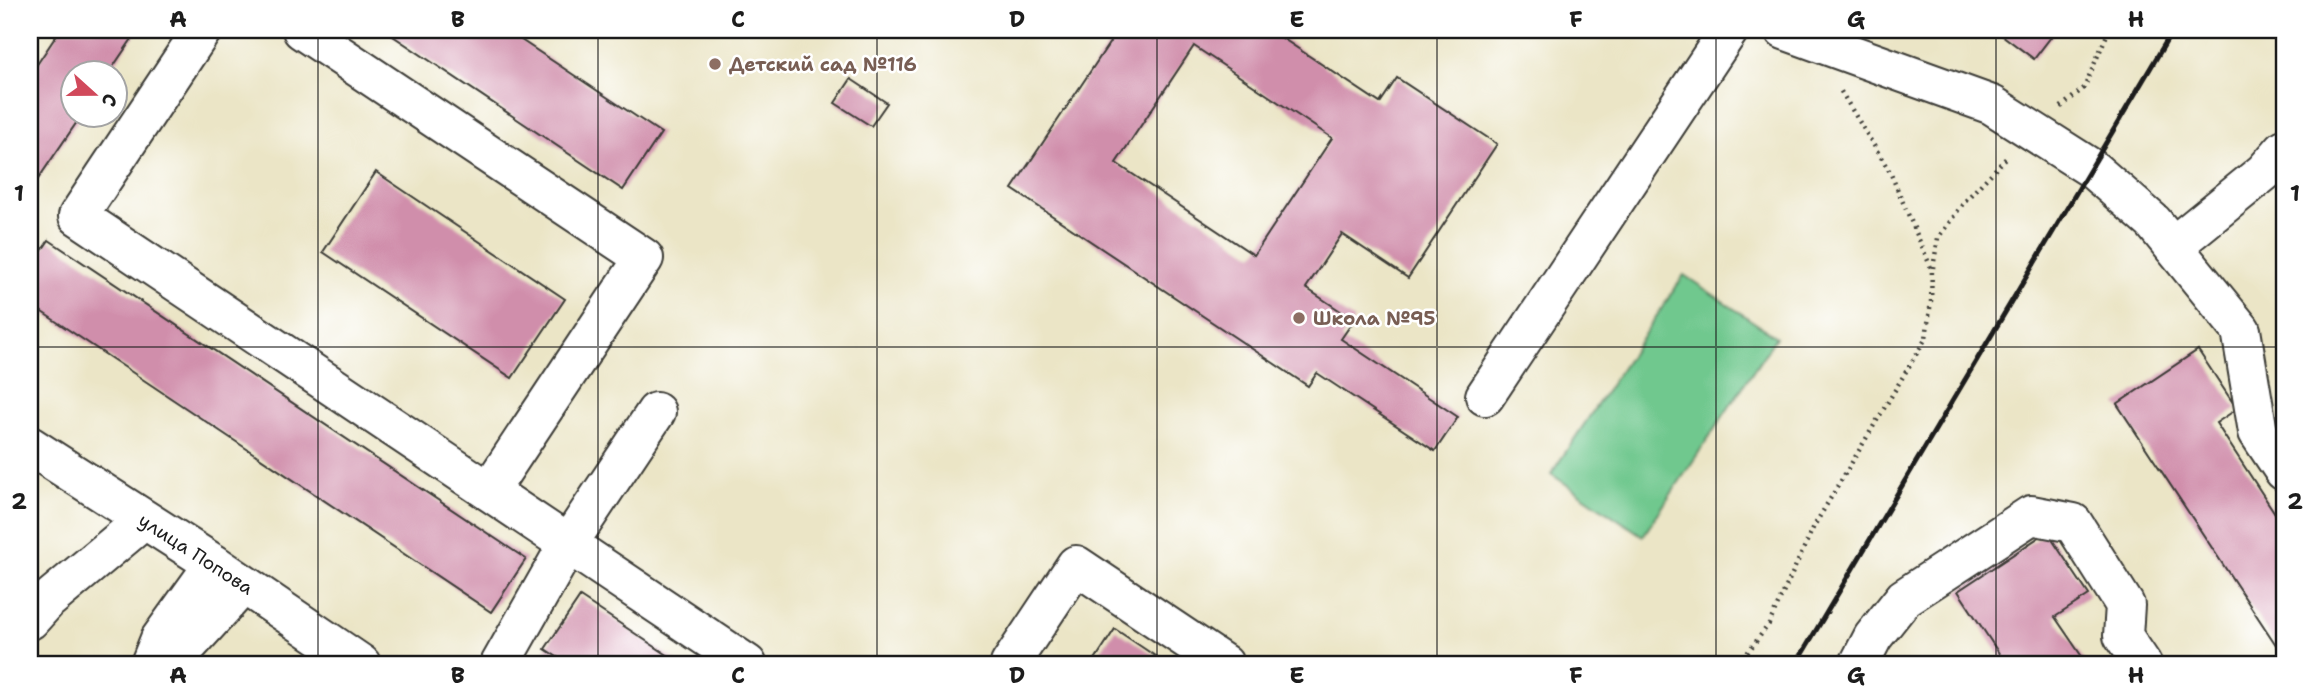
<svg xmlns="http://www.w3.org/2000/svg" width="2314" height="694" viewBox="0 0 2314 694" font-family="'Shantell Sans',sans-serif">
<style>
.green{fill:#6fc88e;stroke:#467255;stroke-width:2}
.building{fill:#d08eab;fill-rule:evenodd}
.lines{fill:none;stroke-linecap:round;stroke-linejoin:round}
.minor-casing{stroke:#3b3a36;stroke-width:42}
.path{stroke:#3b3a36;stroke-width:4.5;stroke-dasharray:2 5;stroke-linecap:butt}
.minor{stroke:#fff;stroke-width:38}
.rail{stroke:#1c1c1c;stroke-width:5}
.grid{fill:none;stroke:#1c1c1c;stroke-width:2;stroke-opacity:0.55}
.education-dot{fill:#8d6e63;stroke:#fff;stroke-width:2.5}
.labels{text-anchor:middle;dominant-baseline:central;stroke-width:5;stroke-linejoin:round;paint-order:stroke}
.education-label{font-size:19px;font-weight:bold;fill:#785e54;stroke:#fff;text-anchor:start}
.street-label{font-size:19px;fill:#1c1c1c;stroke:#fff}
.neatline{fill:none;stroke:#1c1c1c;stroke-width:2.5}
.grid-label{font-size:23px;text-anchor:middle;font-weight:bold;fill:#1c1c1c}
</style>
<rect width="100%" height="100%" fill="#fff"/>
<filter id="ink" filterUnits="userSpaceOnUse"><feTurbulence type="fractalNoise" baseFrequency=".0143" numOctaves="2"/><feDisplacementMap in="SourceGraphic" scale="14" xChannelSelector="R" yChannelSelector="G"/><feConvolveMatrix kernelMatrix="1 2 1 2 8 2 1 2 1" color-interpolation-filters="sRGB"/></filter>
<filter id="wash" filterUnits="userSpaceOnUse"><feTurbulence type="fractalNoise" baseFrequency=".00686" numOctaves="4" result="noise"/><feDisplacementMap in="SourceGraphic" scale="28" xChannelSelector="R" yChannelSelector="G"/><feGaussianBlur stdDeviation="1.57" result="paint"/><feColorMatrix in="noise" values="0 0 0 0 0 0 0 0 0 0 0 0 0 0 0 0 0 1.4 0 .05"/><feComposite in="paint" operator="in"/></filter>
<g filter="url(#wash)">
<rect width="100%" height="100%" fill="#ebe5c6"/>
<!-- green -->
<path class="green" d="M1684 275 1776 337 1643 536 1551 474Z"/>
<g id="blocks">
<!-- building -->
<g class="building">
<path d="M60 30H138L108 74H74V116H81L38 179 30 173V75Z"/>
<path d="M384 30H506L661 133 623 190Z"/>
<path d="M1118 30H1270L1380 103 1397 78 1497 144 1408 278 1342 234 1306 288 1354 320 1341 339 1458 417 1435 451 1317 373 1308 386 1012 189ZM1194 46 1332 138 1254 255 1116 163Z"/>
<path d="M2006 30H2049L2054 33 2034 59 2002 35Z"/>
<path d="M851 79 887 103 871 126 835 103Z"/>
<path d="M376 172 565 299 512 378 323 252Z"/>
<path d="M49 240 526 559 491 612 30 304V268Z"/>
<path d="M2198 350 2237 409 2216 423 2284 527V657L2117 404Z"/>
<path d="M2047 532 2089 595 2055 617 2087 664H2006L1958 591Z"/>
<path d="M580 597 681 664H568L545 649Z"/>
<path d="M1115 629 1167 664H1092Z"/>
</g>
</g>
</g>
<g filter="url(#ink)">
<use href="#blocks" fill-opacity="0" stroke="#3b3a36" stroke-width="2"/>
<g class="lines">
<!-- minor casing -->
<g class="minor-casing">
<g id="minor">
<path d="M202 30 78 216 747 664"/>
<path d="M302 30 644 258 489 491"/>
<path d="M1784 30 1992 105 2091 168 2153 222 2241 330 2258 432 2284 471"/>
<path d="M2173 246 2264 172 2284 149"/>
<path d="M1485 396 1729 30"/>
<path d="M30 446 214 564 361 664"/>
<path d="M30 620 47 601 144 520"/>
<path d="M150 664 160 639 214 564"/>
<path d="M176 664 179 655 243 585"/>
<path d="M500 664 568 544 656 412"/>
<path d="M1010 664 1076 565 1224 664"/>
<path d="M1859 664 1873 637 1904 598 2031 515 2073 523 2125 605 2123 636 2142 664"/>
</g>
</g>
<!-- path -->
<g class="path">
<path d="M2061 107 2084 88 2109 30"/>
<path d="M1933 268 1938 238 1965 201 2008 156"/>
<path d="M1739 664 1769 624 1814 526 1926 338 1931 301 1932 270 1890 172 1840 90"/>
</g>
<!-- minor -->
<use href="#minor" class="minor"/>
<!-- rail -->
<path class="rail" d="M1796 664 2173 30"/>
</g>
</g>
<!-- grid -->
<path class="grid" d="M318 30V664M598 30V664M877 30V664M1157 30V664M1437 30V664M1716 30V664M1996 30V664M30 347H2284"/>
<!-- markers -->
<g class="education-dot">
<circle cx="715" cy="64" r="7"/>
<circle cx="1299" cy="318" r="7"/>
</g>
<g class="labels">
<!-- education labels -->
<g class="education-label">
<text x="729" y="64">Детский сад №116</text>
<text x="1313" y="318">Школа №95</text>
</g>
<!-- street labels -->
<g class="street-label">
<text transform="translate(196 554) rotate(33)">улица Попова</text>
</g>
</g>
<!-- margin -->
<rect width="2314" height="694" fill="none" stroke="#fff" stroke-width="77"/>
<!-- north arrow -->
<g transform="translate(94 94) rotate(111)"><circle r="33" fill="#ffffff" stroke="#a4a4a4" stroke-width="2"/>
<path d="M0-5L12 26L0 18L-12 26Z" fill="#d1495b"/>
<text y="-10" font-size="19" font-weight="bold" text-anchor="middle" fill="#1c1c1c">С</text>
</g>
<rect x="38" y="38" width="2238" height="618" class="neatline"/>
<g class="grid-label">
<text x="178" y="27">A</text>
<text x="458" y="27">B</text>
<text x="738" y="27">C</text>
<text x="1017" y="27">D</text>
<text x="1297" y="27">E</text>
<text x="1576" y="27">F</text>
<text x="1856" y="27">G</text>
<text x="2136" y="27">H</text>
<text x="19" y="201">1</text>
<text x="2295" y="201">1</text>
<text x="19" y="509">2</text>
<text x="2295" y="509">2</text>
<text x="178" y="683">A</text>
<text x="458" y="683">B</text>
<text x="738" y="683">C</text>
<text x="1017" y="683">D</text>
<text x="1297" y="683">E</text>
<text x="1576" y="683">F</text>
<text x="1856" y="683">G</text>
<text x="2136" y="683">H</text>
</g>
</svg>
